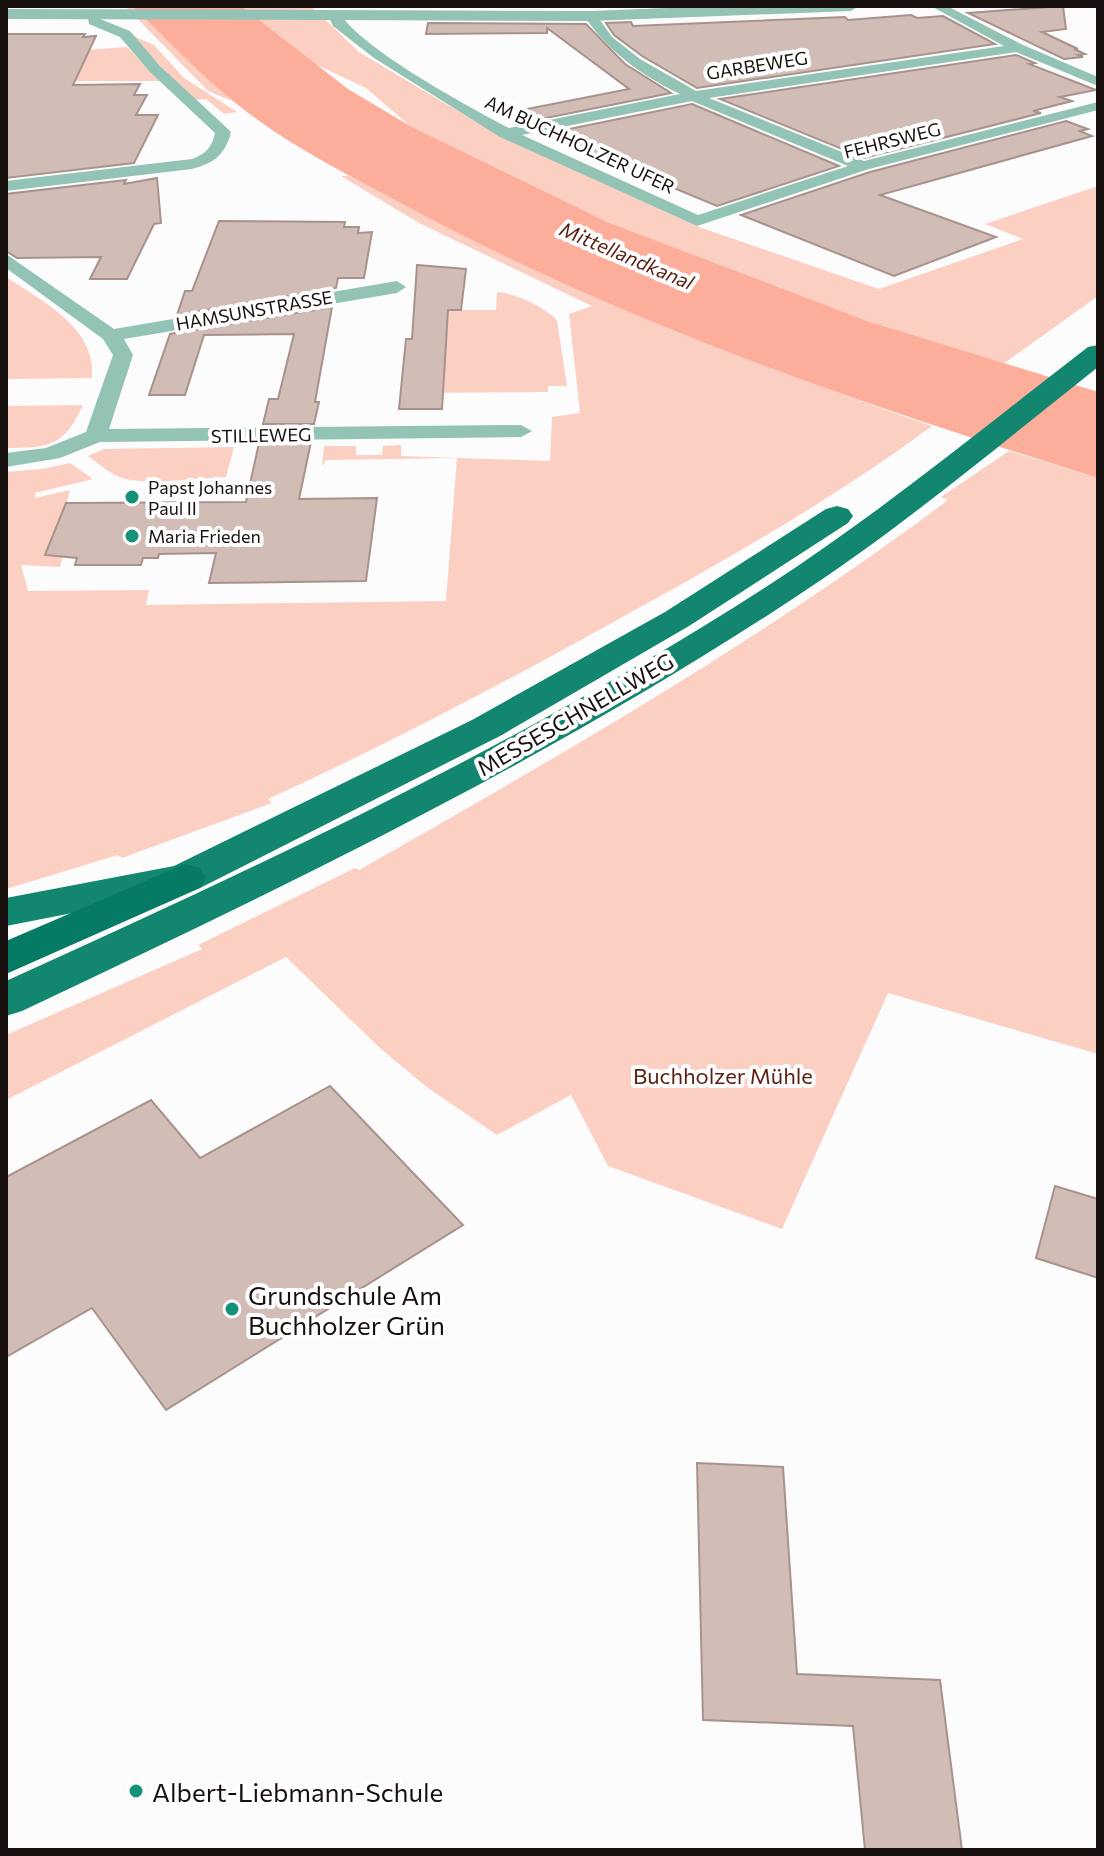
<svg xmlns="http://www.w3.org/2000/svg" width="1104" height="1856" viewBox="0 0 1104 1856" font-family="Commissioner,sans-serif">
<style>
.green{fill:#fccfc3}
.water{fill:#fcae9a}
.building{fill:#d2bcb6;stroke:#a8928c;stroke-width:2}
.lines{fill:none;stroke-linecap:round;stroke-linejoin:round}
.minor{fill:#93c3b4;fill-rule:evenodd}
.tertiary{fill:#93c3b4;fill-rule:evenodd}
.trunk{fill:#12866f;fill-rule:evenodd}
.motorway{fill:#057a65;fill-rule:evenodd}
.poi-dot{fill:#149279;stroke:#fff;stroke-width:3}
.labels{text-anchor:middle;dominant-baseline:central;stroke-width:8;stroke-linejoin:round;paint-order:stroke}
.far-street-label{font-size:18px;fill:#18100e;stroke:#fff}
.far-poi-label{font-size:18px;fill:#18100e;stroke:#fff;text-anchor:start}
.far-water-label{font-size:20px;font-style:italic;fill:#591e10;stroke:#fff}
.street-label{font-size:22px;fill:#18100e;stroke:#fff}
.park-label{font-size:22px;fill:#5a1f10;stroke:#fff}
.near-poi-label{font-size:26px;fill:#18100e;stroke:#fff;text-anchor:start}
</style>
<rect width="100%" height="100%" fill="#fcfcfc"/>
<!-- green -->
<g class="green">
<path d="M241 6H311L359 52 498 135 699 227 879 289 1023 239 985 224 1098 186V296L1003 364 867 321 780 289 607 222 539 190 410 126 366 88 313 63Z"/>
<path d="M126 7H133L232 101 208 91Z"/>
<path d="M131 35 154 45 184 78 237 112 224 114 206 99 193 100Z"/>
<path d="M127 47 160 81H53L73 51Z"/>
<path d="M341 176H349C537 275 732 357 932 426 831 501 719 564 608 625 496 687 384 746 268 799L272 803 122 858 118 855 6 889V472L42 469 70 463 93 479 35 493V498L70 490C62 515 69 542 60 567L21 565 28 591 149 590 146 605 446 601 457 458 326 460 322 466 324 446H356V455H382L383 446 401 445V456L550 461 552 417 580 413 569 314 592 306 419 223Z"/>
<path d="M6 277C42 301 97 328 92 378L6 379Z"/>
<path d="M497 292C516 293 544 307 557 320L567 386H548V392L417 393 419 363 445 362 448 310H496Z"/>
<path d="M83 405C64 446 50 448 6 448V406Z"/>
<path d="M234 447 226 477C200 478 140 486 119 477 108 472 98 463 88 456L104 449Z"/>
<path d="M1009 451 1098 478V1054L888 993 782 1229 608 1166 571 1095 497 1135 428 1088 381 1049 286 957 6 1100V1035L202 949 198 945 355 868 359 870C561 755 762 640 948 500L941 497Z"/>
</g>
<!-- water -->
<path class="water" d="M132 6H241L348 89 410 126 607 222 867 321 1098 392V478C864 405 631 326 414 210 352 177 287 145 233 101 197 72 165 37 132 6Z"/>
<!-- building -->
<g class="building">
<path d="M431 6H619L620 7H431Z"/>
<path d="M1063 6 1066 29 1042 32 1078 49H1074L1085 54 1078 55 1083 57 1064 59 968 13Z"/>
<path d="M911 15 917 18 943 16 995 44 697 88 642 56 614 35 606 23 631 22 633 26 845 17 848 20Z"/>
<path d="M428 23 586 24 625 64 671 93 521 123 507 113 629 89 547 28V33L426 34Z"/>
<path d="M6 34H85L83 37 96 36 73 85 140 84 134 95H147L136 115H158L134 163 6 178Z"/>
<path d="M1016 55 1035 63 1029 64 1096 90 1060 97 1072 101 1033 111 1041 113 864 158 720 99Z"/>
<path d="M692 104 839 166 717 206 645 176 640 177 544 134Z"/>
<path d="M1066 121 1088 129 1080 131 1092 136 880 195 996 237 894 276 741 215 870 172Z"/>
<path d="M157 178 161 223 154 224 127 279H90L101 257 17 258 6 251V194L126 180 124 184Z"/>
<path d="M219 221 345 222 344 227H359L358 233 372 232 364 278H338L336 288 177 315 185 291H192Z"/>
<path d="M417 265 466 269 461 310H448L442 409H399L406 339H412Z"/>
<path d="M332 307 315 402H319L314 424H263L269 399H278L294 334 204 335 185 395H149L170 334Z"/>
<path d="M311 442 299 499 377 498 366 581 209 583 216 553 159 554 158 558H143L141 565H75L77 558 45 555 66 503 246 502 259 443Z"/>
<path d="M330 1086 463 1225 166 1410 92 1308 6 1357V1177L151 1100 200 1158Z"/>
<path d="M1055 1186 1098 1199V1278L1036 1258Z"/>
<path d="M697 1463 783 1467 797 1674 940 1680 962 1850H865L853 1726 703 1720Z"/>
</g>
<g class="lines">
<!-- minor -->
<g class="minor">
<path d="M931 6H947L1023 45 1098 77V86L1016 52 709 98 864 161 1098 102V110L869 169 697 226 500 137 374 58 333 26 328 15 339 12C361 49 469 107 509 128L680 94C641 75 609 52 584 16L585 13H595L612 37 640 59 696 91 1004 46ZM692 101 848 166 698 215 522 135Z"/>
<path d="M87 11H97L100 19 130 31 160 66 228 129 231 132C225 155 214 163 192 169L6 191V181L192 159C206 154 212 147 215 133L150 72 120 37 89 24Z"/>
<path d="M6 254 114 329 397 281 406 287 397 293 124 339 133 355 109 429 521 425 532 431 521 437 100 442 60 458 6 467V453L46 448 86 432 113 355 103 339 6 268Z"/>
</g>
<!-- tertiary -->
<path class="tertiary" d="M720 6H859L851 11 590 21 6 19V9L590 11Z"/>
<!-- trunk -->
<g class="trunk">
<path d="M1098 345V367C998 446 899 530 791 600 548 760 285 887 22 1011L6 1016V981C267 863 527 741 769 585 880 513 983 428 1088 347Z"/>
<path d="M837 506 848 509 853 516 848 523 689 626 500 736 200 888 6 926V898L174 866 472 720 665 612 826 509Z"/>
</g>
<!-- motorway -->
<path class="motorway" d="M185 864 200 868 206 878 200 888 6 974V941Z"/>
</g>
<!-- markers -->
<g class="poi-dot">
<circle cx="132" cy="497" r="8"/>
<circle cx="132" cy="536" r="8"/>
<circle cx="232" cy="1309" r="8"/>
<circle cx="136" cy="1791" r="8"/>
</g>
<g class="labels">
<!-- far-street labels -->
<g class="far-street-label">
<text transform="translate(757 65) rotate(-9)">GARBEWEG</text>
<text transform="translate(892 140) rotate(-14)">FEHRSWEG</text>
<text transform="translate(580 144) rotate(25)">AM BUCHHOLZER UFER</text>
<text transform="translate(254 310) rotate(-10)">HAMSUNSTRASSE</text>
<text transform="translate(261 435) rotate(-1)">STILLEWEG</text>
</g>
<!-- far-poi labels -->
<g class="far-poi-label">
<text x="148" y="487">Papst Johannes<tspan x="148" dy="21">Paul II</tspan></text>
<text x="148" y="536">Maria Frieden</text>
</g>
<!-- far-water labels -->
<g class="far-water-label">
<text transform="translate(627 255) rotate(23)">Mittellandkanal</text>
</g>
<!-- street labels -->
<g class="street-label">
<text transform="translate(575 714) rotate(-30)">MESSESCHNELLWEG</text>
</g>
<!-- park labels -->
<g class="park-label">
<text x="723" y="1075">Buchholzer Mühle</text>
</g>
<!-- near-poi labels -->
<g class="near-poi-label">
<text x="248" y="1294">Grundschule Am<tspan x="248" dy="30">Buchholzer Grün</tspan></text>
<text x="152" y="1791">Albert-Liebmann-Schule</text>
</g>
</g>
<!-- border -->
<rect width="1104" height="1856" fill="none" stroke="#18100e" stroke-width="16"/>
</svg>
